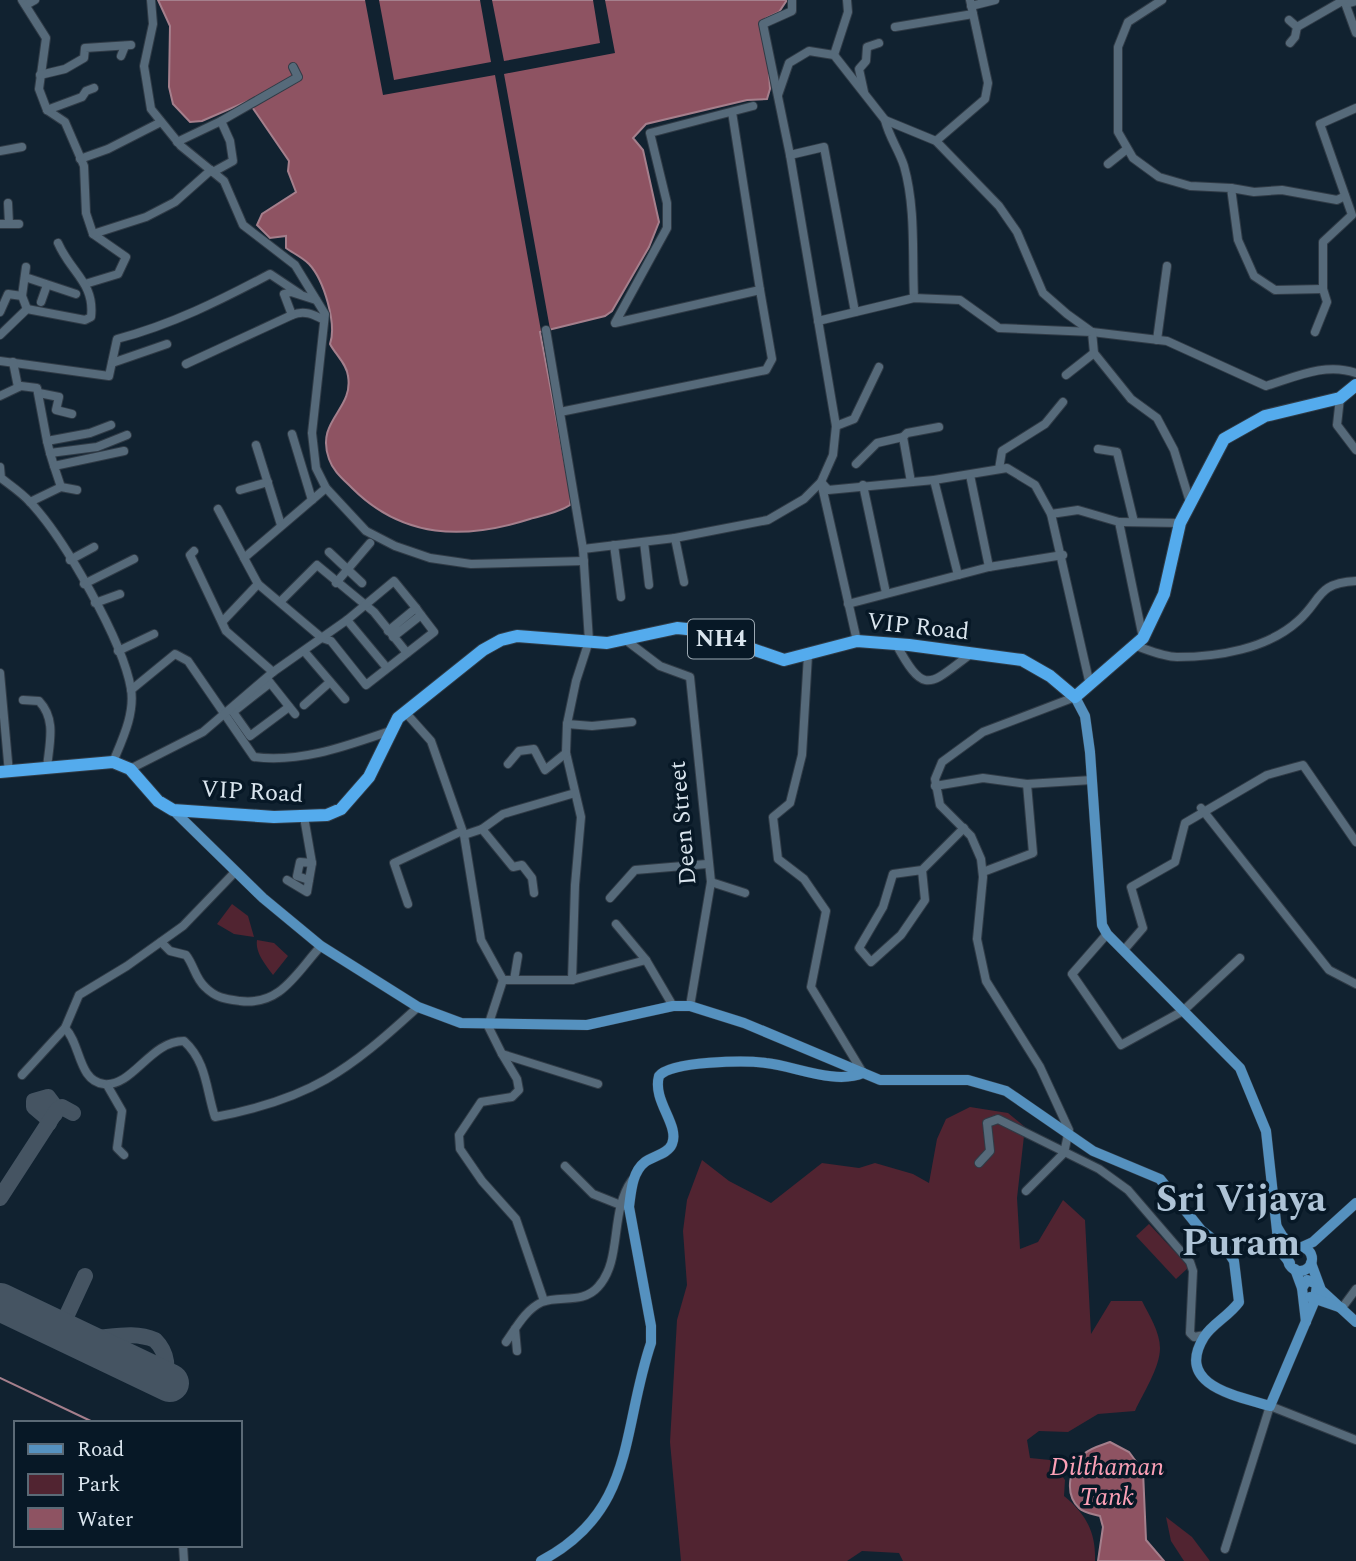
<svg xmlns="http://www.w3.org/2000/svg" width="1356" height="1561" viewBox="0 0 1356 1561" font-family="Spectral,serif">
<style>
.green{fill:#512431}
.water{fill:#8e5362;stroke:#a57f8c;stroke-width:2}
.pier{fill:#112230}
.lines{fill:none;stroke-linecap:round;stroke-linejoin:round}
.stream{stroke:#a57f8c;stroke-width:2}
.taxiway{stroke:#455462;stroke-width:16}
.runway{stroke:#455462;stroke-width:38}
.minor-casing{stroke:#303b46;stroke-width:10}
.major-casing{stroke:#303b46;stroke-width:11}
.highway-casing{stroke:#303b46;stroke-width:14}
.minor{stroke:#566a7a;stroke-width:8}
.major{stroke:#5591bf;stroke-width:10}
.highway{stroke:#54abed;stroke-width:12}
.labels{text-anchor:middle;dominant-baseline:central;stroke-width:7;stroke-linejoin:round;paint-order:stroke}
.shield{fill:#071826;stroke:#9ba8b2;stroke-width:2}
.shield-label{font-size:23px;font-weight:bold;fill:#dae5ee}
.street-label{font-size:24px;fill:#dae5ee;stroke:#071826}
.water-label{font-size:26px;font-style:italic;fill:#fba0b6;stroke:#071826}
.town-label{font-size:38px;font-weight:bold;fill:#aec3d6;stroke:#071826}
</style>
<rect width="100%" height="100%" fill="#112230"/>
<!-- green -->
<g class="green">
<path d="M232 904 248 916 254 937 234 934 217 924Z"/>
<path d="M257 940 274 943 288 956 273 975C266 965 255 953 257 940Z"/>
<path d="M970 1107 1008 1113 1025 1127 1017 1198 1020 1249 1038 1242 1063 1200 1085 1220 1091 1334 1111 1301H1142C1149 1315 1160 1332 1160 1348 1160 1368 1143 1393 1135 1411L1098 1414 1068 1432 1039 1431 1027 1440 1030 1458 1050 1460 1065 1480 1064 1496C1086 1514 1096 1532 1095 1561H903L899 1553 862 1551 847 1561H681L670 1442 677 1320 687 1285 683 1231 687 1200 702 1160 729 1181 771 1203 822 1163 859 1168 875 1163 913 1174 929 1183 937 1139 946 1119Z"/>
<path d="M1149 1224 1189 1267 1176 1279 1136 1236Z"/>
<path d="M1166 1517 1192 1537 1210 1561H1184L1171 1541Z"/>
</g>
<!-- water -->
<g class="water">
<path d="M158 0H787L779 12 766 18 770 89 767 99 747 100 646 124 633 138 643 150 659 222 649 247 612 311 605 316 540 332 571 496 570 505C558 513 543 515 530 519 464 540 403 539 352 488 343 479 333 471 329 459 315 420 354 410 348 376 347 364 335 354 330 344 337 324 324 280 309 264 303 258 293 253 286 248V236L270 238 257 225 262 214 296 192 288 171 289 161 248 101 202 121 190 122 173 104 169 87 170 26Z"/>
<path d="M1110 1442 1129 1452 1143 1471 1146 1540 1164 1561H1098L1103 1527 1100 1516C1093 1514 1084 1513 1079 1508 1064 1494 1069 1467 1084 1454 1090 1448 1102 1445 1110 1442Z"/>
</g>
<!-- pier -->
<path class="pier" d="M365 0H379L394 80 491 62 480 0H492L504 61 600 43 593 0H605L615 53 504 74 550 329 541 331 495 75 383 95Z"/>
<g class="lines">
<!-- stream -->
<path class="stream" d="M0 1378 95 1423"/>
<!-- taxiway -->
<g class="taxiway">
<path d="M49 1123 47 1118 34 1107V1101L48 1097 54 1105 55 1114"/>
<path d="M0 1198 57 1110 62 1107 73 1113"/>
<path d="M60 1330 85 1276"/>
<path d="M74 1338C101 1341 130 1329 155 1340 167 1352 171 1371 160 1385L150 1384 123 1361"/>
</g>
<!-- runway -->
<path class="runway" d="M0 1302 170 1383"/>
<!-- minor casing -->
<g class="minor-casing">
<g id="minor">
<path d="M22 0 46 38 39 89 47 110 65 122 84 166 86 213 93 234 126 257 118 274 85 284"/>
<path d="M151 0 153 24 144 66 151 109 181 146 224 181 243 225 295 265 325 314 312 433 316 468 326 488 366 531 395 546 430 558 471 564 584 561"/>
<path d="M792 0V11L763 24 790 155 836 426 833 455 821 482 857 641"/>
<path d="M1162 0 1128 22 1118 47V132L1133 158 1159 177 1190 186 1231 188 1238 240 1254 276 1275 290 1323 289"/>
<path d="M1344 0 1356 33"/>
<path d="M1346 4 1356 1"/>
<path d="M26 5 35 0"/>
<path d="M971 6 995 0"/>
<path d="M1289 20 1297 27 1295 37 1290 43"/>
<path d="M895 27 973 14"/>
<path d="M1297 27 1344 0"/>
<path d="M834 55 848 12 847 0"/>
<path d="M121 56 125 46"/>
<path d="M40 75 65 69 84 58 85 48 131 45"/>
<path d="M864 92 859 69 866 61 867 47 879 43"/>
<path d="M778 95 789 63 809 51 834 55 885 120 936 141 999 206 1017 232 1043 293 1067 314 1092 332 1167 341 1266 386C1295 377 1326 362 1356 373"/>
<path d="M47 110 82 97 86 91 94 88"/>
<path d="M732 112 760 290 615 323 667 228V203L650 133 753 106"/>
<path d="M885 120C889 137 899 150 904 166 916 208 912 256 914 298"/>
<path d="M221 121 298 77 293 67"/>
<path d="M936 141 985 99 988 83 970 0"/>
<path d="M177 142 221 121 230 141 233 161 213 172"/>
<path d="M0 151 22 147"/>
<path d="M790 155 824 147 855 312"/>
<path d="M80 159 108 149 161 122"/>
<path d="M1108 164 1127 149"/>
<path d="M1231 188 1254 192 1282 190 1337 200 1345 196"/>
<path d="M8 203 9 224"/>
<path d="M0 224H19"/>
<path d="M93 234 146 217 175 202 211 170"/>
<path d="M25 277 76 294"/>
<path d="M22 296 26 267"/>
<path d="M41 302 47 285"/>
<path d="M0 312 8 294 22 296 27 309"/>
<path d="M292 315C304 310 313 314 324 320"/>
<path d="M818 321 914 298 960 300 999 328 1092 332 1094 353 1131 399 1157 418 1174 450 1190 502"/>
<path d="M546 330 583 549 589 641 576 681 567 724 566 753 581 817 575 885 572 980"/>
<path d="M1315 332 1327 302 1323 289V242L1352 215 1320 124 1356 108"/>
<path d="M0 335 27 309 85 320 91 317C95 283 71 273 58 243"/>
<path d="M1157 340 1167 266"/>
<path d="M0 361 109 376 117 339C171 325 221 300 270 274L300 294"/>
<path d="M13 362 18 387"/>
<path d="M112 363 167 344"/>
<path d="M186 364 292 315 284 294 291 292 316 300"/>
<path d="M1066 375 1094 353"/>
<path d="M39 393 59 397 56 410 72 414"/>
<path d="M0 396 21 386 37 388 47 441"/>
<path d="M1340 398 1337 425 1356 450"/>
<path d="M560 412 766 370 772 359 760 290"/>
<path d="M836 426 854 419 879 367"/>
<path d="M292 434 312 500"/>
<path d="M256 445 281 525"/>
<path d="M1098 449 1117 452 1134 522"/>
<path d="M50 453 47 441 90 433 111 425"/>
<path d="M856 464 877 443 903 437"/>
<path d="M54 466 50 453 97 447 127 435"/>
<path d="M0 467 1 478C10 485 22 493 30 502 64 538 123 641 131 689 135 714 122 740 113 762"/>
<path d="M999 469 1002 451 1045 424 1063 402"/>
<path d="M970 475 989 567"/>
<path d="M934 480 958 575"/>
<path d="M911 482 903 437 907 433 939 427"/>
<path d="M863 485 886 593"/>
<path d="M61 487 54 466 124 451"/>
<path d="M326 488 244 558 258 584 322 638 331 641 366 685 434 632 421 615"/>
<path d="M240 490 268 482"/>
<path d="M30 502 61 487 77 490"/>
<path d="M218 509 244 558"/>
<path d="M1051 514 1078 510 1119 522 1143 638"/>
<path d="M1119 522 1180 523"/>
<path d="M675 538 684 582"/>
<path d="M644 542 649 585"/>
<path d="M614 545 621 597"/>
<path d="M583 549 675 538 768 520 804 499 821 482 828 490 934 480 1007 468 1035 485 1051 514 1090 685"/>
<path d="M194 551 190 555 226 631 273 672"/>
<path d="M329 552 362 583"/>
<path d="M70 560 94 547"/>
<path d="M336 583 370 543"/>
<path d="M84 584 134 559"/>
<path d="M280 602 317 565 374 612 407 653"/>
<path d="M95 603 120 594"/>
<path d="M848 604 989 567 1063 555"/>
<path d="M347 620 387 668"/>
<path d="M223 621 258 584"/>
<path d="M388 631 416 608 421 615 393 637"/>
<path d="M627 641 660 666 690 677 711 882 690 1006"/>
<path d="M896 644C925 697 929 685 972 653"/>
<path d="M1136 646C1148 650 1164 657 1177 657 1218 657 1267 649 1298 621 1322 600 1316 583 1356 581"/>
<path d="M118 651 154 634"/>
<path d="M304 651 345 699"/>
<path d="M808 655 802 755 790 803 773 817 778 859 804 879 826 911 811 987 863 1073"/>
<path d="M0 673 9 773"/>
<path d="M268 680 295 714"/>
<path d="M270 683 233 712 250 736 289 707"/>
<path d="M131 690 175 654 188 661 254 757C301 763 346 746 390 731"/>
<path d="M23 700 39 701C57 720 49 744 47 768"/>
<path d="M304 705 330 682"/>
<path d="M405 712 431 741 464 835 481 940 503 980"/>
<path d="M567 724 592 726 632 722"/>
<path d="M508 764 519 751 534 749 545 770 566 753"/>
<path d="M130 769 203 732 273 672 347 620 394 581 416 608"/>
<path d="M935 786 983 778 1027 784 1092 780"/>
<path d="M1201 808 1329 970 1356 984"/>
<path d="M482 829 503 814 575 793"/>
<path d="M464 835 482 829 513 867 522 865 532 878 534 893"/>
<path d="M922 870 925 900 901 935 871 962 859 948 883 907 893 874 922 870 964 828"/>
<path d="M983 872 1033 853 1027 784"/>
<path d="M287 880 307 892 312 863 304 817"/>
<path d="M309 880 297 876 300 862 312 863"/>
<path d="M711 882 745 893"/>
<path d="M610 898 635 870 707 864"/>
<path d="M408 904 394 863 462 831"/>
<path d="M616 924 646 960"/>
<path d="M1107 934 1072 974 1121 1045 1183 1011 1240 958"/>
<path d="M161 942 170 951 186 955C194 965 195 978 205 987 216 998 225 999 240 1001 281 1006 296 973 321 946"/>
<path d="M1124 950 1143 928 1131 887 1175 862 1185 823 1267 775 1303 765 1356 842"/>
<path d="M514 980 518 956"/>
<path d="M65 1028C81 1044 78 1081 104 1084 133 1087 150 1041 184 1041 207 1062 206 1090 215 1117 311 1099 348 1071 418 1007"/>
<path d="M502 1054 517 1079 519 1090 512 1097 481 1102 459 1135 460 1149 482 1181 516 1219 544 1301"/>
<path d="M22 1075 65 1028 79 995 127 966 183 926 235 872"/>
<path d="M598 1084 502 1054 488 1026 503 980H572L646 960 673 1006"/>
<path d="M107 1085 122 1111 117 1148 124 1155"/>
<path d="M979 1163 990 1151 987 1123 998 1119 1099 1169 1128 1190 1190 1262 1193 1271 1190 1333 1194 1337 1205 1335"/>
<path d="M565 1166 593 1194 623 1206"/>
<path d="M1026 1191 1064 1153 1069 1130 1040 1067 986 981 977 939 983 877 981 859 971 836 940 805 935 779 942 762 983 732 1075 697"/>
<path d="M1342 1308 1356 1289"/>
<path d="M515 1329 517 1351"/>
<path d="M506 1342C516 1328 525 1310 542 1302 560 1295 583 1304 598 1287 623 1260 609 1212 632 1180"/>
<path d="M183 1545 184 1561"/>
<path d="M1225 1549 1270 1406 1356 1440"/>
</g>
</g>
<!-- major casing -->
<g class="major-casing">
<g id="major">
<path d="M1075 697 1085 716 1090 752 1102 925 1107 934 1240 1068 1266 1131 1278 1240 1281 1252 1290 1263"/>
<path d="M173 810 263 898 321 946 418 1007 461 1023 587 1025 673 1006H690L744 1023 880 1080H968L1006 1091 1093 1151 1160 1179 1201 1230 1227 1250 1234 1261 1239 1302C1229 1316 1212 1324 1204 1337 1174 1386 1238 1396 1270 1406L1315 1300 1317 1284 1307 1280 1302 1288"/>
<path d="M1277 1227 1283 1237 1298 1247"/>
<path d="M1302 1247 1313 1242 1356 1203"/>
<circle cx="1300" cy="1259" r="12"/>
<path d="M1311 1263 1321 1290 1356 1322"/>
<path d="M1295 1269 1302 1288 1306 1322"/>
<path d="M1310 1297 1342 1308"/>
<path d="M541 1561C636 1511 621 1431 651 1343V1326L629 1207C631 1192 632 1172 645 1162 653 1156 668 1154 672 1144 680 1125 652 1101 659 1076 671 1061 746 1060 766 1063 795 1066 835 1085 863 1073"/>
</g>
</g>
<!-- highway casing -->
<g class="highway-casing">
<path id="highway" d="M0 772 113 762 130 769 158 801 173 810 274 817 327 815 341 809 369 777 398 718 483 650 501 640 517 636 607 643 677 628 697 630 784 660 857 641 909 645 1022 660 1050 676 1075 697 1143 638 1164 594 1180 523 1224 439 1265 416 1340 398 1356 385"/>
</g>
<!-- minor -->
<use href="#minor" class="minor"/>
<!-- major -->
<use href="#major" class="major"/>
<!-- highway -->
<use href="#highway" class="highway"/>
</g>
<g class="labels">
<!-- shield labels -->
<rect class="shield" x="688" y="619.5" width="66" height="39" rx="5"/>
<g class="shield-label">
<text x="721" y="639">NH4</text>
</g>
<!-- street labels -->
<g class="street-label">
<text transform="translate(918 627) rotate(6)">VIP Road</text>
<text transform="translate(252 792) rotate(3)">VIP Road</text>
<text transform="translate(683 823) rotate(-95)">Deen Street</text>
</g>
<!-- water labels -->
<g class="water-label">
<text x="1107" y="1467">Dilthaman<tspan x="1107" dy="30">Tank</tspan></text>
</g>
<!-- town labels -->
<g class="town-label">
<text x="1241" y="1200">Sri Vijaya<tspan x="1241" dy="44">Puram</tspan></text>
</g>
</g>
<!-- legend -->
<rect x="14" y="1421" width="228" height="126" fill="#071826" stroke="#5b6a76" stroke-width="2"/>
<rect x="28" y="1444" width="35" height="10" fill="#5591bf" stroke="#5b6a76" stroke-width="2"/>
<text x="77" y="1456" font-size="21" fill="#dae5ee">Road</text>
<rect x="28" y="1474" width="35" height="21" fill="#512431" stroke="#5b6a76" stroke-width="2"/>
<text x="77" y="1491" font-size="21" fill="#dae5ee">Park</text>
<rect x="28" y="1508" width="35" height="21" fill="#8e5362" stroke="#5b6a76" stroke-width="2"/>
<text x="77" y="1526" font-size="21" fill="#dae5ee">Water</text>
</svg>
